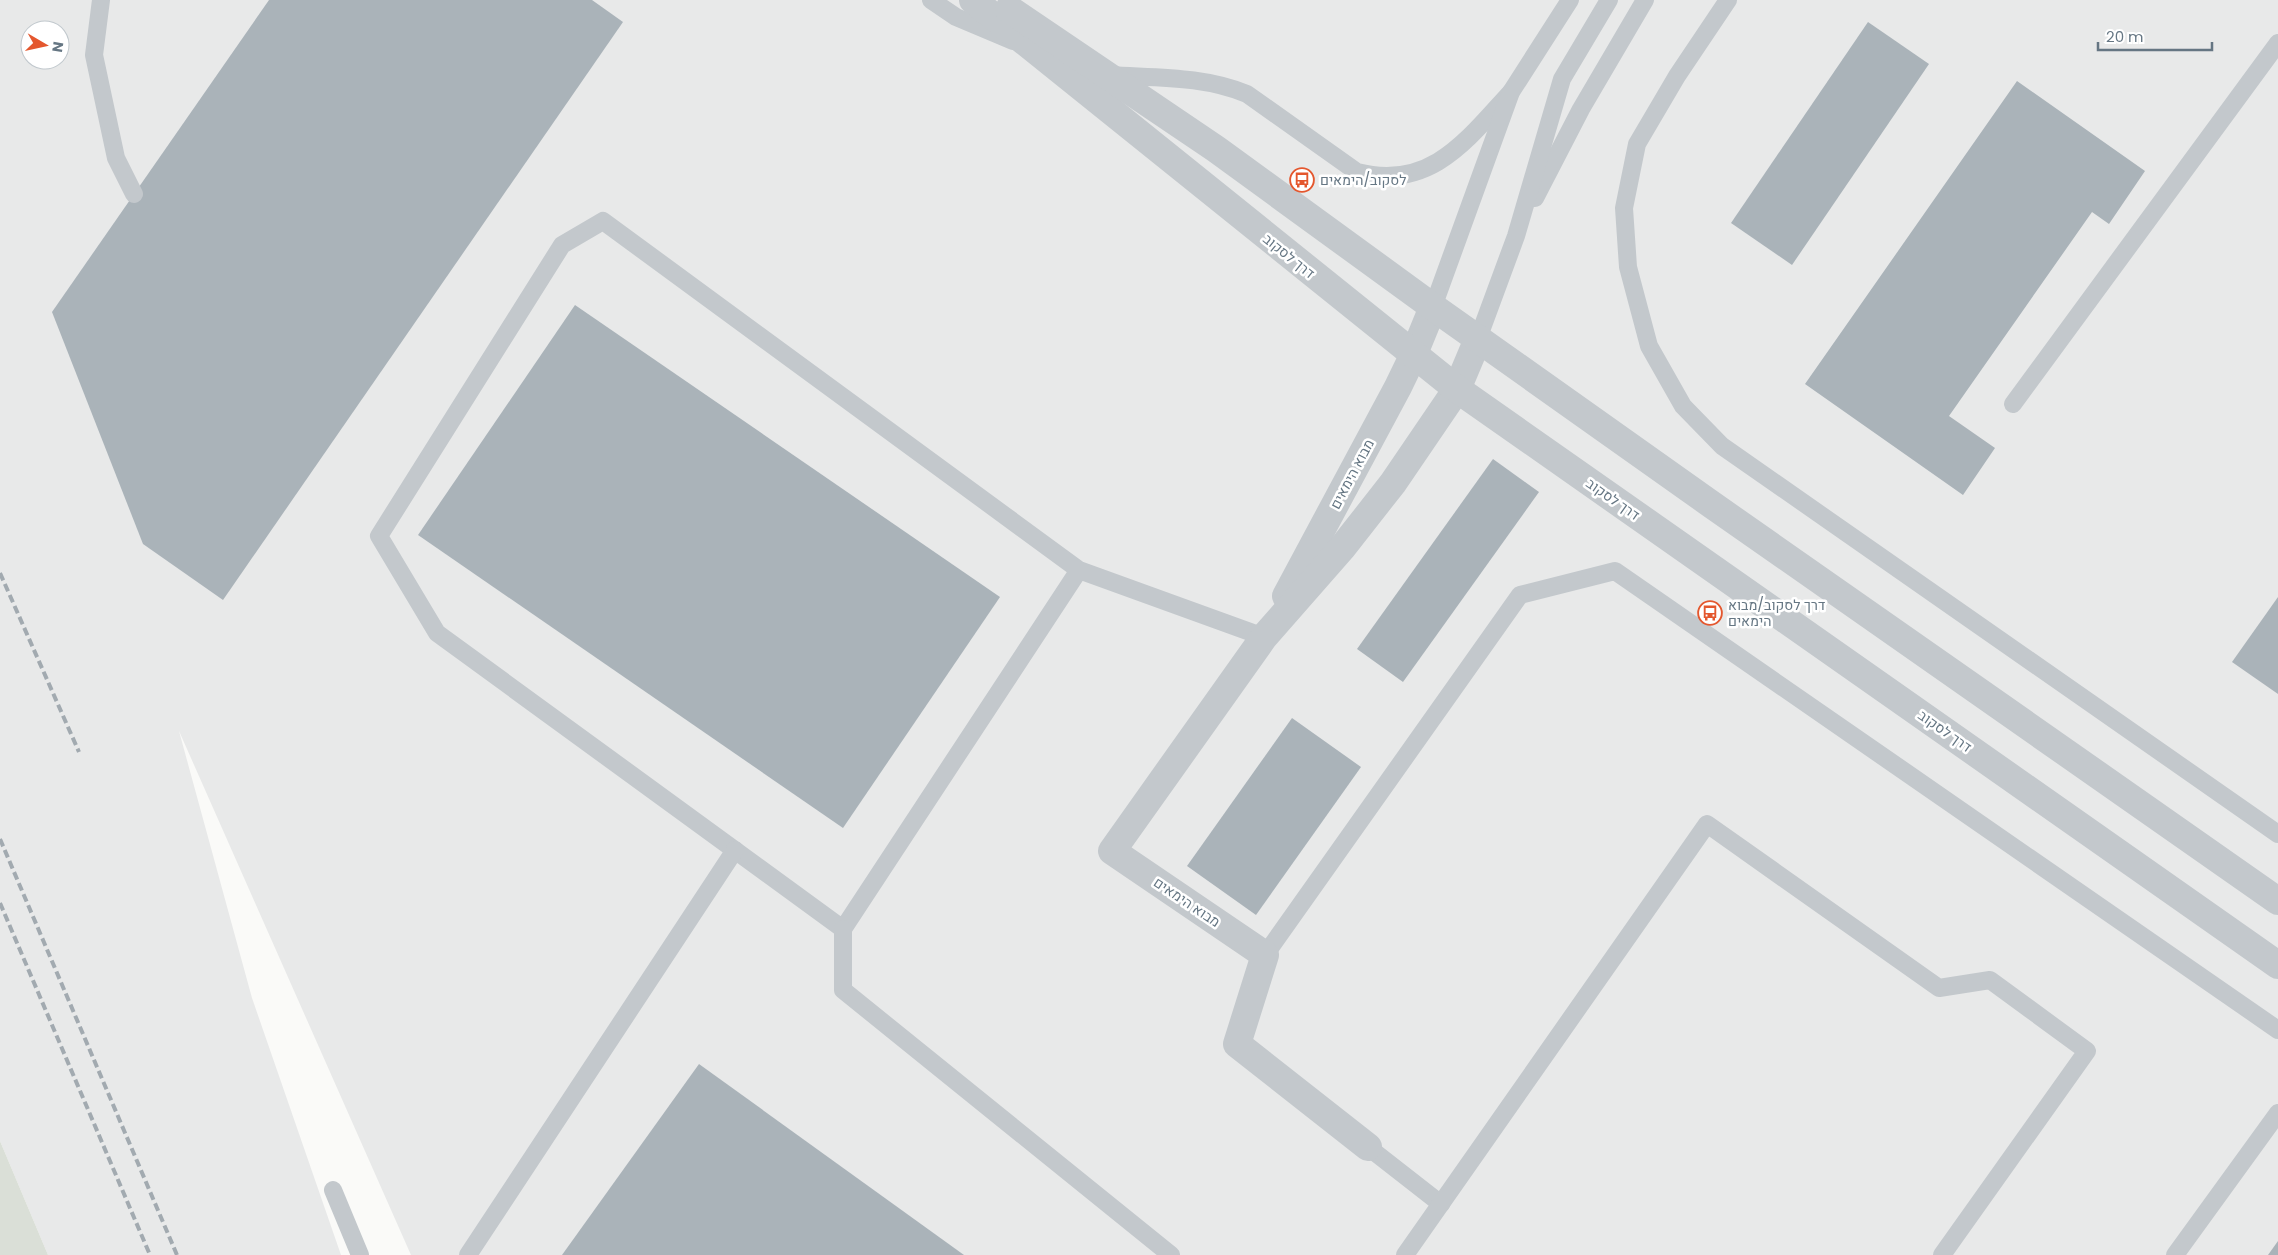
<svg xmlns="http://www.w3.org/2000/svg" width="2278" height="1255" viewBox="0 0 2278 1255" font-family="Poppins,Heebo,sans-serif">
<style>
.built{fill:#e8e9e9;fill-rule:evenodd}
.green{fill:#dadfd7}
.building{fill:#aab3b9}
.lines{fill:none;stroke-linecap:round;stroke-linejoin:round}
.service{stroke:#c3c8cc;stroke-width:18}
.minor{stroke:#c3c8cc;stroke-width:28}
.tertiary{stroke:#c3c8cc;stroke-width:28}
.rail{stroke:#a2aab0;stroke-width:4;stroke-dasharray:8 4;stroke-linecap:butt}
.labels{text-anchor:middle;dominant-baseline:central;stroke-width:5;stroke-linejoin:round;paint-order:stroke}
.poi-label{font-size:14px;fill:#657683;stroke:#fff;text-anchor:start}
.street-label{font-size:14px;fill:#657683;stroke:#fff}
</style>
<rect width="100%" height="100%" fill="#fafaf8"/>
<!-- built -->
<path class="built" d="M0 0H2278V1255H411L179 731 252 998 341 1255H48L0 1141ZM30 30H60V60H30Z"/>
<!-- green -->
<path class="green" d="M0 1141 48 1255H0Z"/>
<!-- building -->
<g class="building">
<path d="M269 0H592L623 22 223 600 143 544 52 312Z"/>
<path d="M1868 22 1929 64 1792 265 1731 223Z"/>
<path d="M2017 81 2145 171 2109 224 2092 212 1949 416 1995 448 1963 495 1805 384Z"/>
<path d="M575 305 1000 597 843 828 418 535Z"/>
<path d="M1493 459 1539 492 1403 682 1357 649Z"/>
<path d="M2278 597V694L2232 662Z"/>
<path d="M1292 718 1361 767 1256 915 1187 866Z"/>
<path d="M699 1064 964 1255H562Z"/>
<path d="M2278 1241V1255H2268Z"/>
</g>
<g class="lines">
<!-- service -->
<g class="service">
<path d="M101 0 94 55 116 158 134 194"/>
<path d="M931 0 956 17 1013 41"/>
<path d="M1728 0 1677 76 1637 144 1624 208 1628 267 1649 346 1683 406 1722 446 2278 834"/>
<path d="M1110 75C1157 78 1204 76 1247 94L1357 172C1430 191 1466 141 1511 92"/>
<path d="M1535 198 1581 109 1645 0"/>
<path d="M1433 307 1511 92 1570 0"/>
<path d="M1478 339 1516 236 1562 79 1609 0"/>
<path d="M2013 404 2278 43"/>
<path d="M1079 570 843 929 437 633 379 536 562 245 603 221 1079 570 1264 637"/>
<path d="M843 929V990L1171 1255"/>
<path d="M1265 955 1520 595 1615 571 2278 1030"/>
<path d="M1368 1147 1441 1204"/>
<path d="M333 1190 360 1255"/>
<path d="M468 1255 735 850"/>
<path d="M1405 1255 1707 824 1939 988 1990 980 2087 1051 1942 1255"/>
<path d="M2175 1255 2278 1113"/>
</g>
<!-- minor -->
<g class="minor">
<path d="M1286 596 1398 387 1413 356 1433 307"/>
<path d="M1368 1147 1237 1044 1265 955 1112 851 1264 637 1342 548 1393 483 1457 389 1478 339"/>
</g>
<!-- tertiary -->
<g class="tertiary">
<path d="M973 0 1457 389 2278 965"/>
<path d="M1009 9 1216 149 1433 307 1708 502 2278 901"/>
</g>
<!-- rail -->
<g class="rail">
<path d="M0 573 79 752"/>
<path d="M0 839 177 1255"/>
<path d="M0 903 150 1255"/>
</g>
</g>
<!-- icons -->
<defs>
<g id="bus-ring" transform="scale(1.25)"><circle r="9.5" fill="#fff" stroke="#e4572e" stroke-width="1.5"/><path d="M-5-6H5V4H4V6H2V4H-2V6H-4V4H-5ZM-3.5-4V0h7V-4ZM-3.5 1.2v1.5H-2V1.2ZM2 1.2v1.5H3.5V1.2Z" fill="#e4572e"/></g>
</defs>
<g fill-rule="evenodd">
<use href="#bus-ring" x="1302" y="180"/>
<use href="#bus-ring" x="1710" y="613"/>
</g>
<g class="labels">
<!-- poi labels -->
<g class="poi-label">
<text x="1320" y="180">לסקוב/הימאים</text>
<text x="1728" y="605">דרך לסקוב/מבוא<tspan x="1728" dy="16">הימאים</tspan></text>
</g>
<!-- street labels -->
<g class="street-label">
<text transform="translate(1289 256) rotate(39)">דרך לסקוב</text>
<text transform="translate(1352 474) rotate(-62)">מבוא הימאים</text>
<text transform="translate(1613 499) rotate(35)">דרך לסקוב</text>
<text transform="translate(1945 731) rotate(35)">דרך לסקוב</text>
<text transform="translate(1187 902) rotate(34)">מבוא הימאים</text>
</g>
</g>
<!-- north arrow -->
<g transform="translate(45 45) rotate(99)"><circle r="24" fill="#ffffff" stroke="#c1c8cd"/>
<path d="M0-4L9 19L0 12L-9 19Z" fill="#e4572e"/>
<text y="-8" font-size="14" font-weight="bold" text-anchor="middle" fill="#657683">N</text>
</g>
<!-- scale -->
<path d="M2098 42v8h114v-8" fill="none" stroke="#657683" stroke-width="2.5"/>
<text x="2106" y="42" font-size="15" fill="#657683" stroke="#ffffff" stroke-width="4" paint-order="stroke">20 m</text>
</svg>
